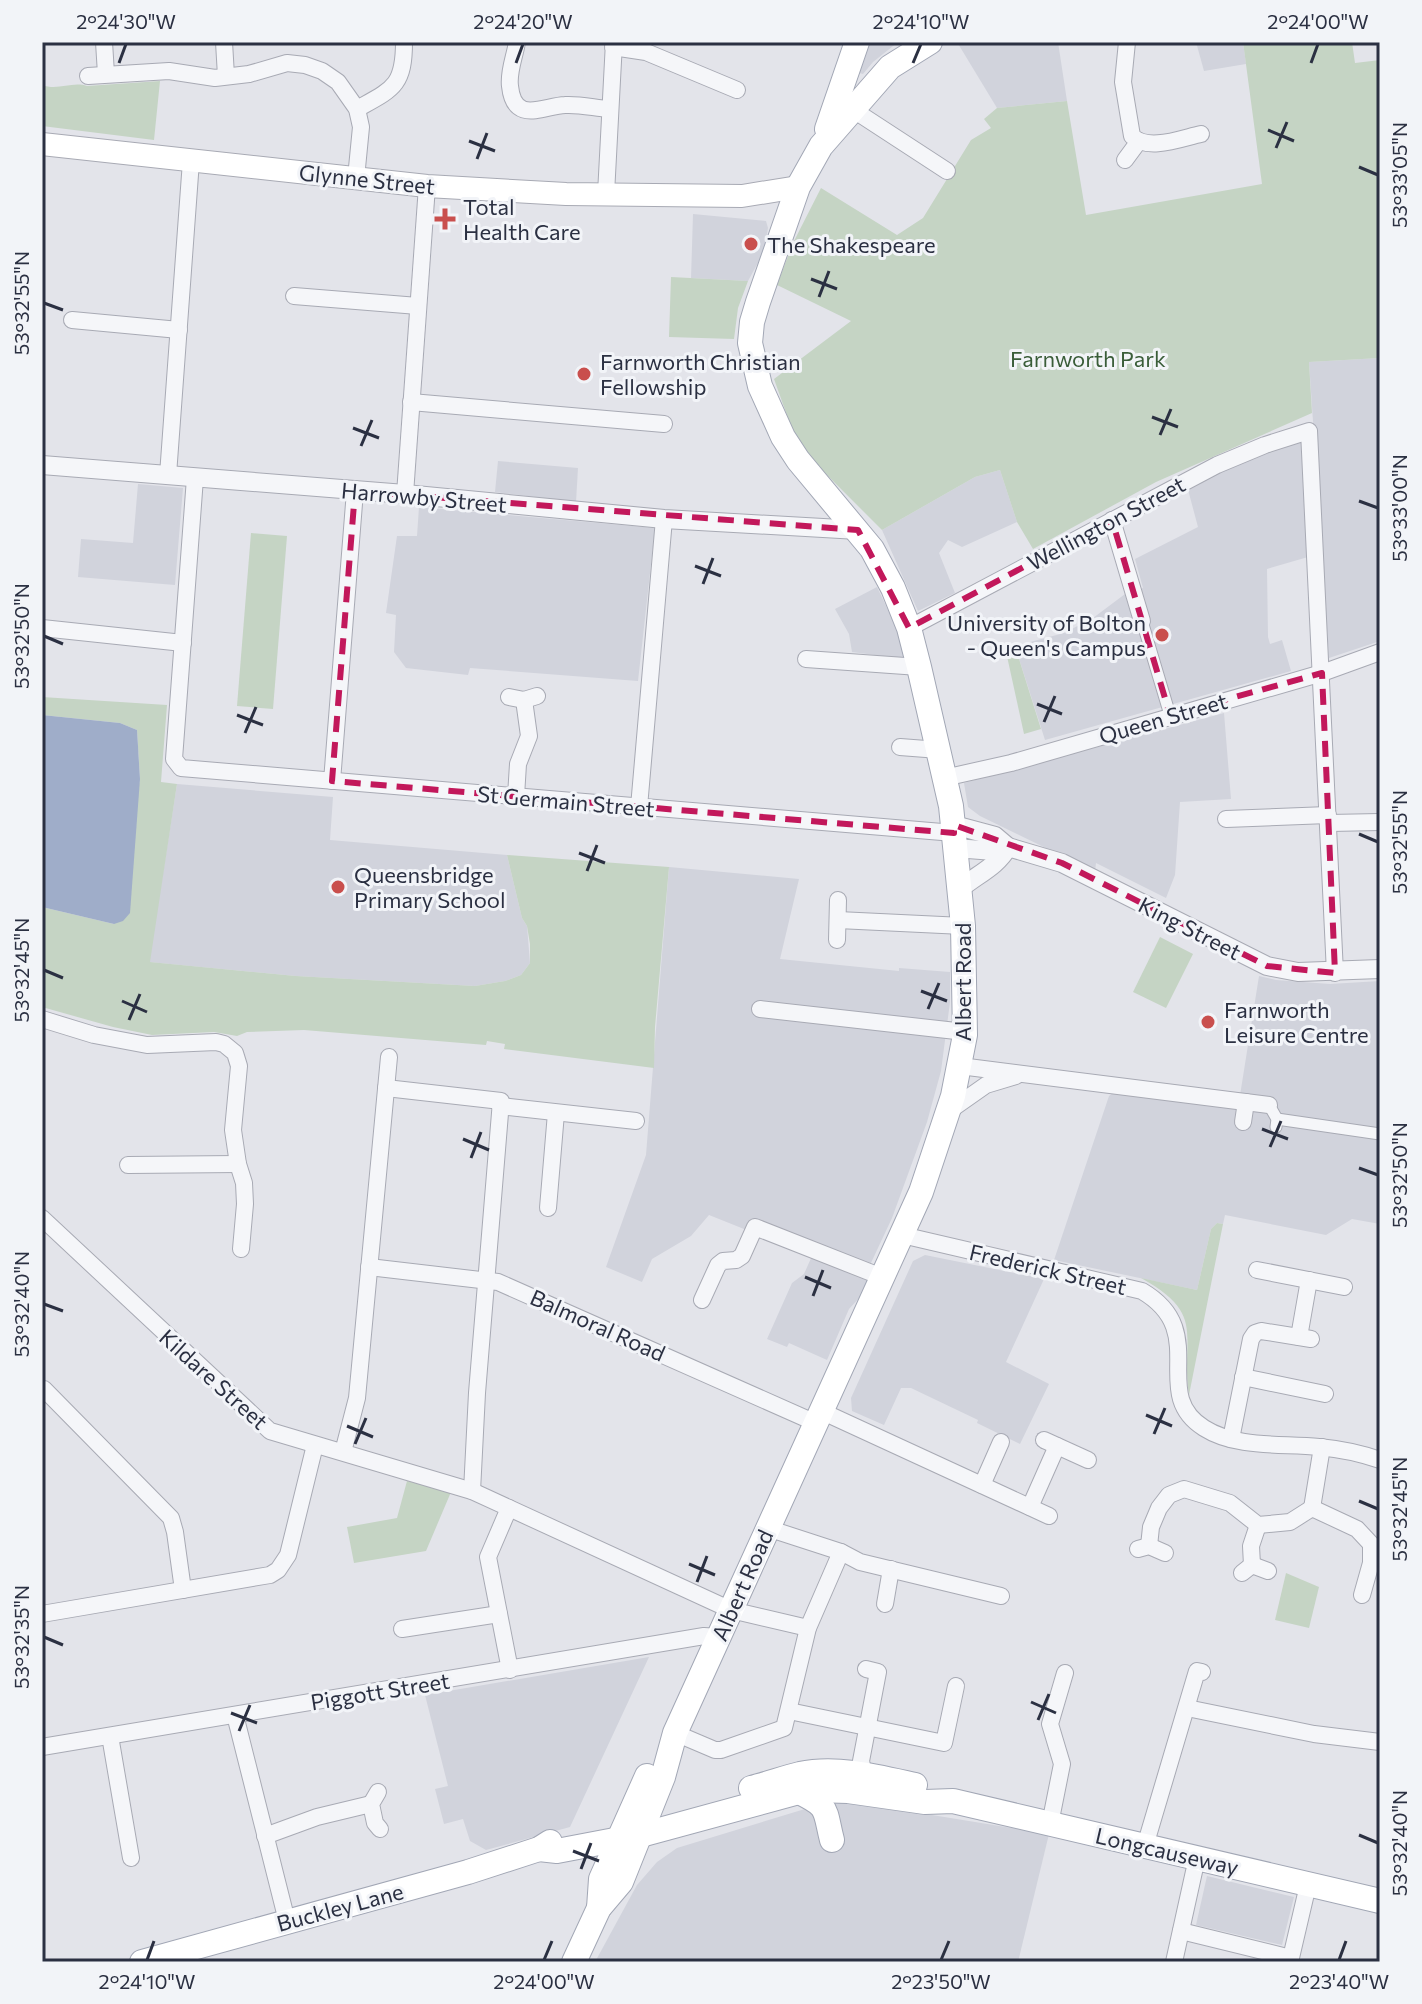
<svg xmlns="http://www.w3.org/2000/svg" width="1422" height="2004" viewBox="0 0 1422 2004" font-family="Commissioner,sans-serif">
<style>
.built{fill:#d1d3dc}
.green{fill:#c5d4c4}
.water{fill:#9fadc9}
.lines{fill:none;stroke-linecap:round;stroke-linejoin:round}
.pedestrian-casing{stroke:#a8aab4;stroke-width:13}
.minor-casing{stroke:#a8aab4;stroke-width:18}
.tertiary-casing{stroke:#a8aab4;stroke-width:20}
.secondary-casing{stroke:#a8aab4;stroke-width:24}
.primary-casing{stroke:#a2a7b5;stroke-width:26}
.pedestrian{stroke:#f5f6f9;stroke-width:11}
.minor{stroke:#f5f6f9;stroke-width:16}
.tertiary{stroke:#f5f6f9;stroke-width:18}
.secondary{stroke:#fff;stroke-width:22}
.primary{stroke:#fff;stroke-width:24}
.marked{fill:none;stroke:#c2185b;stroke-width:6;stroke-dasharray:16 10;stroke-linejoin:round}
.ticks{fill:none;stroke:#2b3042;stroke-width:3}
.poi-dot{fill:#c94f4d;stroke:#f2f4f8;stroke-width:3}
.labels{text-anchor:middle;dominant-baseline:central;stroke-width:6;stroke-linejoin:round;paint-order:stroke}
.street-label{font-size:22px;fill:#2b3042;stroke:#f2f4f8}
.poi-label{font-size:22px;fill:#2b3042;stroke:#f2f4f8;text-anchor:start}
.park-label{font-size:22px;fill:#3a5d39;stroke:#f2f4f8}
.neatline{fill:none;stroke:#2b3042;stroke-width:3}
.ticks-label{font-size:20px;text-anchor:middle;fill:#2b3042}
</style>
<rect width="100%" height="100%" fill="#e3e4ea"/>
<!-- built -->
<g class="built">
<path d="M868 42H898L873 62 863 74 859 73Z"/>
<path d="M957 42H1058L1067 101 997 108Z"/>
<path d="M1196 42H1243L1246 64 1204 71Z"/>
<path d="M693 214 766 221 768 228 764 252 748 281 691 278Z"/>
<path d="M1380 358V641L1329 658 1309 362Z"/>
<path d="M1301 442 1308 557 1267 569 1268 637 1270 644 1282 640 1291 671 1045 740 1015 646 1064 633 1093 618 1125 594 1143 588 1135 559 1198 527 1187 486 1266 451Z"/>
<path d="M498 461 578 468 576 502 495 492Z"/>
<path d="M1000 470 1017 522 962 547 948 540 939 553 955 593 918 611 882 530 975 477Z"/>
<path d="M138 484 183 488 175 585 78 577 81 539 133 543Z"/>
<path d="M419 507 655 528 638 681 470 668 468 675 406 668 394 652 396 615 386 613 397 536H417Z"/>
<path d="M877 587 898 631 905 659 852 652 849 634 835 609Z"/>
<path d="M1224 713 1231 799 1180 802 1175 875 1166 898 1096 863 1095 872 980 816 968 807 964 783Z"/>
<path d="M177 784 333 797 330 840 507 855 522 918 527 926 530 963 521 975 505 981 475 986 296 976 149 962Z"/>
<path d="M669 867 799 879 780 959 899 971V968L950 972V1002L941 1071 927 1122 892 1218 870 1265 868 1280 862 1295 849 1309 827 1360 789 1343 787 1347 767 1339 792 1283 804 1274 812 1256 709 1215 691 1236 652 1259 642 1282 606 1267 646 1155Z"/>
<path d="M1259 976 1276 980 1330 984 1380 981V1224L1352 1219 1326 1235 1225 1215 1223 1224 1217 1223 1211 1229 1197 1290 1054 1260 1109 1096 1115 1091 1238 1108Z"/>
<path d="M925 1255 1044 1279 1006 1362 1049 1384 1020 1444 977 1423 978 1420 911 1388H901L884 1425 852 1411 851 1398 913 1261Z"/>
<path d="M649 1657 570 1827 486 1850 470 1841 463 1819 444 1824 435 1789 448 1786 425 1695Z"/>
<path d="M846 1801 1049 1834 1018 1962H595L637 1885 657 1862 677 1848 828 1802Z"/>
<path d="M1207 1876 1294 1897 1282 1945 1196 1925Z"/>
</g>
<!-- green -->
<g class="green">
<path d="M1243 42H1352L1355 63 1380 60V358L1309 362 1312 413 1156 482 1033 549 1017 522 1000 470 975 477 882 530 798 446 774 379 851 321 777 285 793 243 821 188 897 235 923 218 971 140 991 128 984 119 997 108 1067 101 1086 215 1262 184Z"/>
<path d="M160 81 154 140 42 126V85C58 91 72 81 87 86Z"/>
<path d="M671 277 748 281 738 308 734 339 669 337Z"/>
<path d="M251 533 287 536 273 709 237 706Z"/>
<path d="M1015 646 1041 729 1024 734 1005 647Z"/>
<path d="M42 697 167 705 161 782 177 784 150 962 296 976 475 986 505 981 521 975 530 963V944L527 926 522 918 507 855 669 867 655 1027 654 1068 504 1049 505 1044 487 1041 486 1045 304 1030 247 1032 237 1036 214 1032 152 1035 113 1027 42 1007V907L114 924 140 779 137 730 120 723 42 715Z"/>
<path d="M1160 937 1193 954 1166 1008 1133 992Z"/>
<path d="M1217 1223 1223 1224 1189 1395C1180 1336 1208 1315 1141 1278L1197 1290 1211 1229Z"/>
<path d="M407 1481 451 1492 426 1551 354 1563 347 1527 397 1518Z"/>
<path d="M1286 1573 1319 1587 1309 1628 1275 1620Z"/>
</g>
<!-- water -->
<path class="water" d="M42 715 120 723 137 730 140 779 130 913 123 921 114 924 42 907Z"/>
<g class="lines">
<!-- pedestrian casing -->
<g class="pedestrian-casing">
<g id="pedestrian">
<path d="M1142 621 1170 715"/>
<path d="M1269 1105 1277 1119 1276 1127"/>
<path d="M1277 1119 1380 1134"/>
</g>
</g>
<!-- minor casing -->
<g class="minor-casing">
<g id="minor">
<path d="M104 42 106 74"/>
<path d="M224 42 226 76"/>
<path d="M517 42C515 56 508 72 510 86 514 125 543 106 565 105 579 104 595 108 609 109"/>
<path d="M1127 42 1123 82 1132 136C1148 152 1182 138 1201 134"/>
<path d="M613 47 646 52 737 90"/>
<path d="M88 76 169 71 215 78 249 74 287 63 305 65 322 71 338 82 357 109 361 127 356 178"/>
<path d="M357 109C393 89 404 86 404 42"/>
<path d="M852 109 947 171"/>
<path d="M1125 160 1139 141"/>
<path d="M606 194 614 42"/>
<path d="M294 296 418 306"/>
<path d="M72 320 179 330"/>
<path d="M411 402 664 424"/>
<path d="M168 475 191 161"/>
<path d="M195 478 174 759 181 768 954 833"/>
<path d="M405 494 427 186"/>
<path d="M1112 520 1142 621"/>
<path d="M42 628 183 643"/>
<path d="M909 628 1217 465 1265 445 1309 431 1335 973"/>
<path d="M806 659 919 667"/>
<path d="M509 697 524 700 537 696"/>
<path d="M900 747 939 750"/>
<path d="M944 778 1011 763 1322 673 1380 652"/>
<path d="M332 781 355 491"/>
<path d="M516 796 518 764 529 736 524 700"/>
<path d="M639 807 664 519"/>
<path d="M1226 819 1328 815"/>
<path d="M1329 823 1380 822"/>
<path d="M838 920 963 926"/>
<path d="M837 940 838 900"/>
<path d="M760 1009 965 1032"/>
<path d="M42 1019 94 1035 147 1045 216 1042 224 1044 235 1053 239 1066 233 1130 238 1164 244 1183 245 1204 241 1249"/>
<path d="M960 1066 1269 1105"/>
<path d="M386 1088 501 1101 477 1393 472 1491"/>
<path d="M500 1106 636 1121"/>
<path d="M949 1111 986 1085 1016 1076"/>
<path d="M1243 1122 1246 1102"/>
<path d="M128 1165 238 1164"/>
<path d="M548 1208 556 1113"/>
<path d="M42 1218 270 1431 472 1491 731 1610 808 1628"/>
<path d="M902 1235 1142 1291C1212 1332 1148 1393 1204 1428 1237 1449 1283 1443 1319 1447 1340 1449 1360 1453 1380 1460"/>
<path d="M369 1267 498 1282 816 1423"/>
<path d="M1257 1270 1344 1287"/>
<path d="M702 1300 718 1265 723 1261 736 1260 742 1256 755 1227 882 1277"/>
<path d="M1299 1337 1309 1280"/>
<path d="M1243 1377 1325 1394"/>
<path d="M44 1389 171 1518 175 1532 183 1590"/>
<path d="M821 1411 1049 1516"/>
<path d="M1231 1439 1251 1339 1255 1333 1261 1331 1311 1339"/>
<path d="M1044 1440 1088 1460"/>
<path d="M343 1452 357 1398 389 1057"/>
<path d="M982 1485 1001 1442"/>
<path d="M1030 1507 1057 1446"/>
<path d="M509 1508 488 1557 510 1670"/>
<path d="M1312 1508 1322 1447"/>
<path d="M767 1528 841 1552 860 1562 1001 1596"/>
<path d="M1149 1546 1151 1527 1159 1508 1169 1495 1184 1489 1230 1503 1258 1525 1290 1522 1312 1508 1357 1529 1371 1544V1563L1362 1595"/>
<path d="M1138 1549 1149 1546 1165 1553"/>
<path d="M1252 1565 1251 1546 1258 1525"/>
<path d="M1242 1573 1252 1565 1268 1571"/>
<path d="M885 1604 891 1569"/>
<path d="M42 1614 270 1575 278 1570 288 1555 315 1445"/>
<path d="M402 1629 499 1614"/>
<path d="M1187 1708 1314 1734 1380 1742"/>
<path d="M789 1711 944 1743 956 1686"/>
<path d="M235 1715 287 1921"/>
<path d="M675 1733 715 1750H721L784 1728 808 1628 841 1552"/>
<path d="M110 1736 131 1858"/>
<path d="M42 1747 704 1636 718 1637"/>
<path d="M865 1780 861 1761 878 1672 866 1669"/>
<path d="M378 1792 371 1804 375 1823 380 1829"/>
<path d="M1050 1824 1062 1764 1050 1724 1065 1673"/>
<path d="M265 1836 317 1817 371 1804"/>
<path d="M1145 1846 1197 1671 1202 1672"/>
<path d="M1181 1931 1291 1958"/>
<path d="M1174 1962 1197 1858"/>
<path d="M1290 1962 1308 1885"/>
</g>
</g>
<!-- tertiary casing -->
<g class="tertiary-casing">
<g id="tertiary">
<path d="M42 465 405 494 664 519 858 530"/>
<path d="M954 825 995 836 1008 847 1062 863 1267 966 1298 972 1380 969"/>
<path d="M955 848 994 851 1008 847"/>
<path d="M960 889C976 875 997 867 1008 847"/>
</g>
</g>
<!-- secondary casing -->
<g class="secondary-casing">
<path id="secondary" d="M42 144 427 186 566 194 742 196 798 187"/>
</g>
<!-- primary casing -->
<g class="primary-casing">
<g id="primary">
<path d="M827 129 857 42"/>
<path d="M751 1788C767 1784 784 1778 800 1774 837 1766 879 1777 915 1785"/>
<path d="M799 1792C830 1807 824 1809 832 1840"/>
<path d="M539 1849 557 1851 641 1835 799 1792 815 1790 848 1791 925 1802 953 1801 1380 1901"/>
<path d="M599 1908 601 1879 647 1776"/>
<path d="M142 1962 468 1872 539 1849 550 1842"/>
<path d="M574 1962 599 1908 621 1882 663 1777 675 1733 921 1192 953 1096 965 1035 963 926 951 806 919 667 909 628 893 588 872 549 798 460 783 437 760 386 750 343 752 322 758 302 798 187 821 146 890 67 930 42"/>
</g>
</g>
<!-- pedestrian -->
<use href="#pedestrian" class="pedestrian"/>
<!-- minor -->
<use href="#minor" class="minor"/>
<!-- tertiary -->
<use href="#tertiary" class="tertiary"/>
<!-- secondary -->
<use href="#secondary" class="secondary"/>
<!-- primary -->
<use href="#primary" class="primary"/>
</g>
<!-- marked area -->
<path class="marked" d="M355 491 858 530 909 628 1112 520 1170 715 1322 673 1335 973 1267 966 1062 863 954 825V833L332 781Z"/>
<!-- ticks -->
<path class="ticks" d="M119 63 126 44M516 63 523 44M913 63 921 44M1311 63 1318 44M1268 130 1294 141M469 141 495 151M1276 148 1287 122M477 159 487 133M1359 167 1378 175M811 279 837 289M819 297 829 271M44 303 63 310M1152 417 1178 427M353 428 379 438M1160 435 1171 409M361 446 372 420M1359 501 1378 508M695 566 721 576M703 584 713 558M44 636 63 644M1037 704 1062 714M237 715 263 725M1044 722 1055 696M245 733 256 707M1359 834 1378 842M579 853 605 863M587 871 597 845M44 970 63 978M921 991 947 1001M122 1001 147 1012M928 1009 939 983M129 1020 140 994M1262 1129 1288 1139M463 1139 489 1150M1270 1147 1281 1121M471 1158 481 1132M1359 1168 1378 1175M805 1277 831 1288M813 1296 823 1270M44 1304 63 1311M1146 1415 1172 1426M347 1426 373 1437M1154 1434 1165 1408M355 1444 366 1418M1359 1501 1378 1509M689 1564 715 1575M697 1582 707 1556M44 1637 63 1645M1031 1702 1056 1713M231 1713 257 1723M1038 1720 1049 1694M239 1731 250 1705M1359 1835 1378 1843M573 1851 599 1861M581 1869 591 1843M147 1960 154 1941M544 1960 552 1941M941 1960 949 1941M1339 1960 1346 1941"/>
<!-- markers -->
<g class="poi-dot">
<path d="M441 207h8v8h8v8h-8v8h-8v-8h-8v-8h8z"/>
<circle cx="751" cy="244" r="8"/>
<circle cx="584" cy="374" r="8"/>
<circle cx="1162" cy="635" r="8"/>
<circle cx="338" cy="887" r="8"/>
<circle cx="1208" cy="1022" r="8"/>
</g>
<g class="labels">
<!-- street labels -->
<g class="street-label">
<text transform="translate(367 179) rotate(6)">Glynne Street</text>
<text transform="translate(424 497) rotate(5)">Harrowby Street</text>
<text transform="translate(1106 523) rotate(-28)">Wellington Street</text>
<text transform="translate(1163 718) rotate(-16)">Queen Street</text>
<text transform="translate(566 801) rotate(5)">St Germain Street</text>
<text transform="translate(1190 928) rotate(27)">King Street</text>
<text transform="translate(962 982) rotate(-90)">Albert Road</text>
<text transform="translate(1048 1269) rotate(13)">Frederick Street</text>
<text transform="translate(598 1325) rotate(24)">Balmoral Road</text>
<text transform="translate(214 1379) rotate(42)">Kildare Street</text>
<text transform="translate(742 1585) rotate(-66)">Albert Road</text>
<text transform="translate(380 1691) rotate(-9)">Piggott Street</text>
<text transform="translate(1167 1851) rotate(13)">Longcauseway</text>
<text transform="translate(340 1907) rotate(-15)">Buckley Lane</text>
</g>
<!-- poi labels -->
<g class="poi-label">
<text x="463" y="206">Total<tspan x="463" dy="25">Health Care</tspan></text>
<text x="767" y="244">The Shakespeare</text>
<text x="600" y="361">Farnworth Christian<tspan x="600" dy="25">Fellowship</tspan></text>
<text x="1146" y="622" text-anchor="end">University of Bolton<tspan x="1146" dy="25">- Queen's Campus</tspan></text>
<text x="354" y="874">Queensbridge<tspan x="354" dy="25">Primary School</tspan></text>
<text x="1224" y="1009">Farnworth<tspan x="1224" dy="25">Leisure Centre</tspan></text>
</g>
<!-- park labels -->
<g class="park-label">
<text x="1088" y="358">Farnworth Park</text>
</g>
</g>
<!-- border -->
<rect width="1422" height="2004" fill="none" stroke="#f2f4f8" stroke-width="88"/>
<rect x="44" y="44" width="1334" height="1916" class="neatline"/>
<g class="ticks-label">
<text x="126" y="29">2°24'30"W</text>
<text x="523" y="29">2°24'20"W</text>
<text x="921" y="29">2°24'10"W</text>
<text x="1318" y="29">2°24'00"W</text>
<text transform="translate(1400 175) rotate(-90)" y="7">53°33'05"N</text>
<text transform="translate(22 303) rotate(-90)" y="7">53°32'55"N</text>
<text transform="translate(1400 508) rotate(-90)" y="7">53°33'00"N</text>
<text transform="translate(22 636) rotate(-90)" y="7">53°32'50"N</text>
<text transform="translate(1400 842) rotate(-90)" y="7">53°32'55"N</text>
<text transform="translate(22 970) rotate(-90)" y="7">53°32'45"N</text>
<text transform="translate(1400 1175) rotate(-90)" y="7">53°32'50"N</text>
<text transform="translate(22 1304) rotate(-90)" y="7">53°32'40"N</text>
<text transform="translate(1400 1509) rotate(-90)" y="7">53°32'45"N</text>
<text transform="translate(22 1637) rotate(-90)" y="7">53°32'35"N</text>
<text transform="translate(1400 1843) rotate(-90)" y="7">53°32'40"N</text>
<text x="147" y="1989">2°24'10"W</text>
<text x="544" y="1989">2°24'00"W</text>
<text x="941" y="1989">2°23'50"W</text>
<text x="1339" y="1989">2°23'40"W</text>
</g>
</svg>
